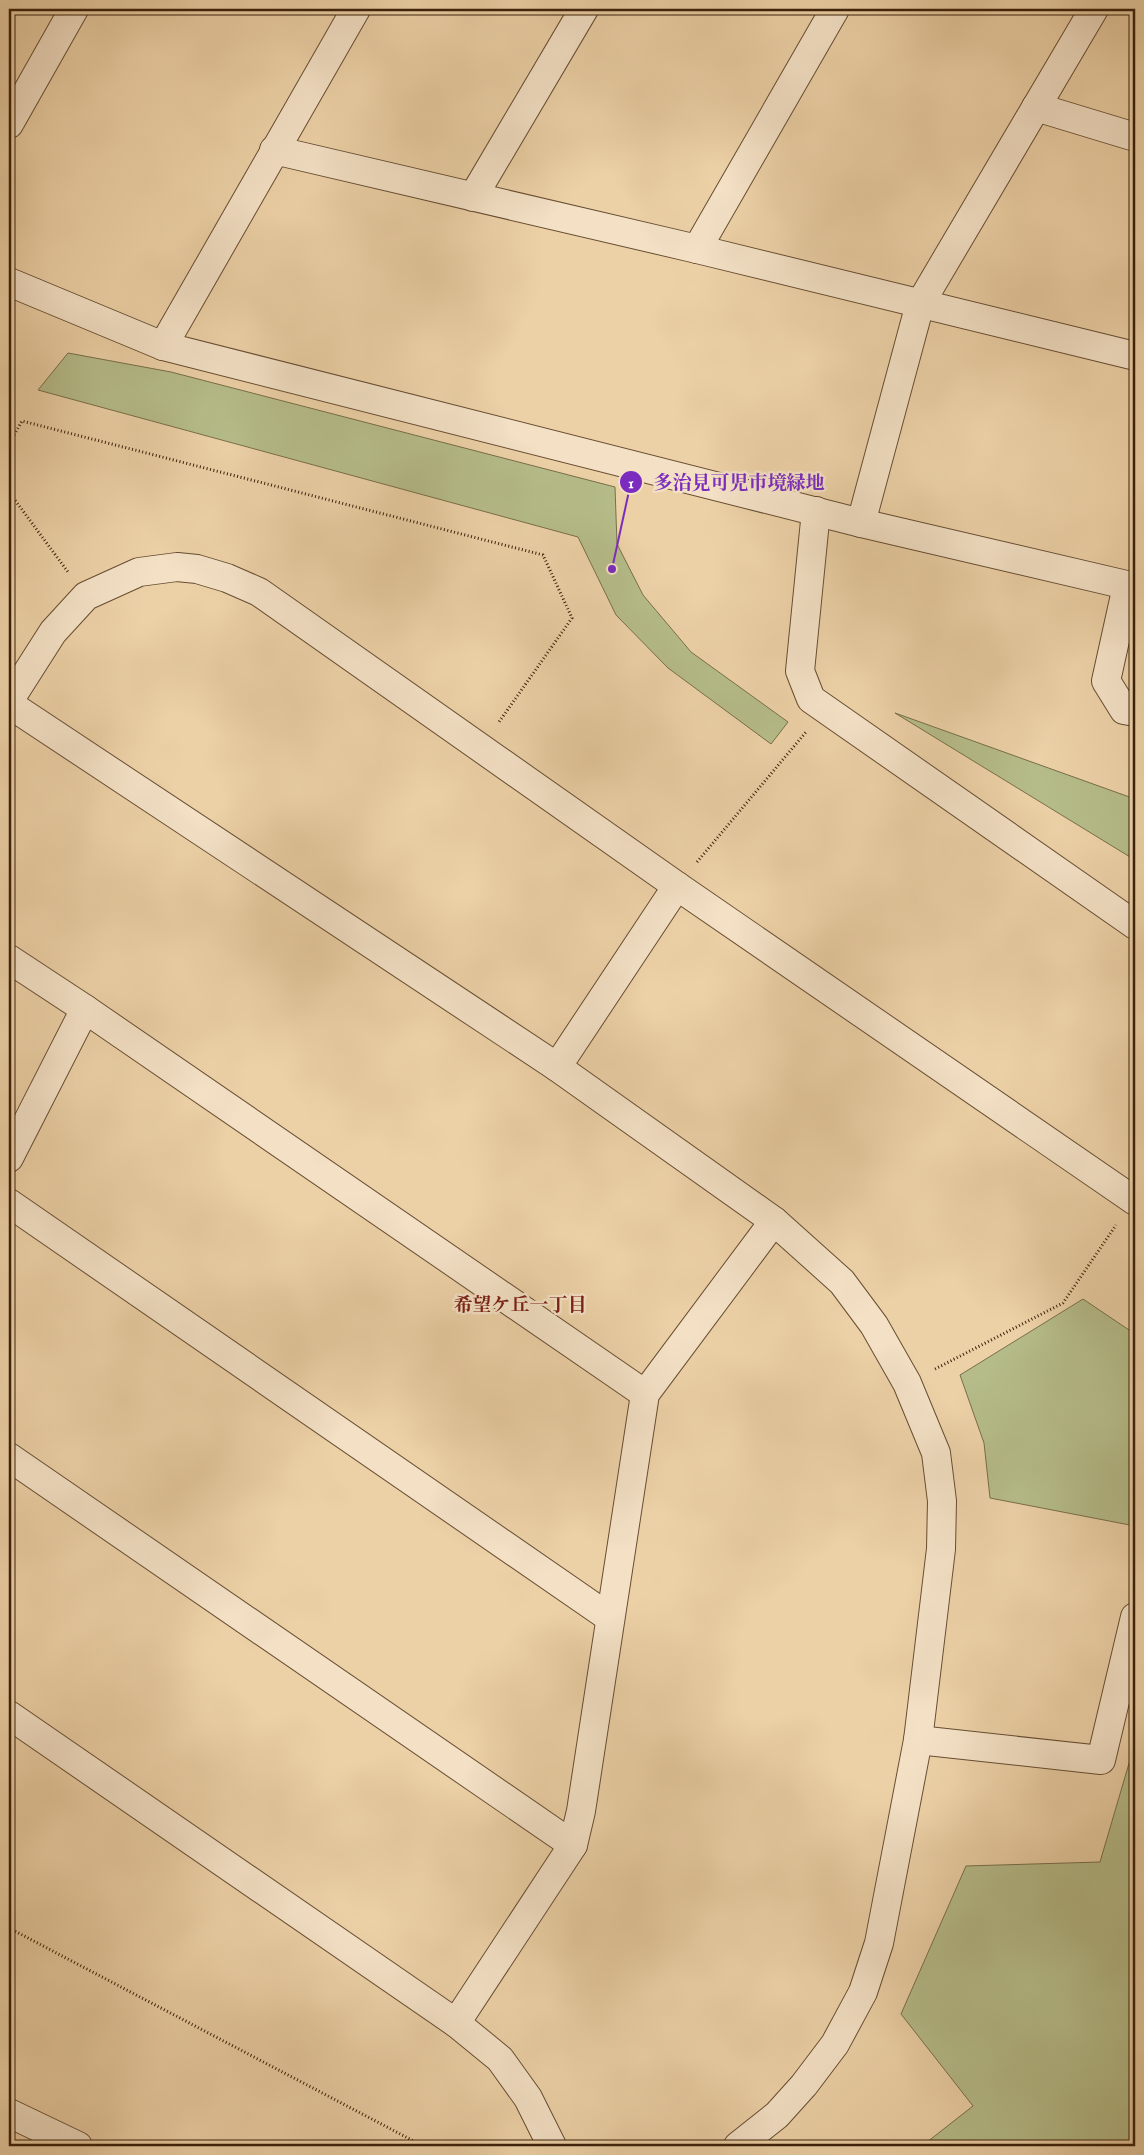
<svg xmlns="http://www.w3.org/2000/svg" width="1144" height="2155" viewBox="0 0 1144 2155" font-family="'IM FELL English','Noto Serif JP',serif">
<style>
.green{fill:#b5bc89;stroke:#786e4a}
.lines{fill:none;stroke-linecap:round;stroke-linejoin:round}
.minor-casing{stroke:#674d32;stroke-width:30}
.path{stroke:#3b210b;stroke-width:3;stroke-dasharray:1 2.5;stroke-linecap:butt}
.minor{stroke:#f3e0c5;stroke-width:28}
.labels{text-anchor:middle;dominant-baseline:central;stroke-width:4.5;stroke-linejoin:round;paint-order:stroke}
.neighbourhood-label{font-size:19px;font-weight:bold;fill:#7a1f14;stroke:#f3e0c5}
.leader{fill:none;stroke:#7b2cbf;stroke-width:2}
.callout-dot{fill:#7b2cbf;stroke:#f3e0c5;stroke-width:2}
.mark-label{font-size:15px;text-anchor:middle;font-weight:bold;fill:#fff}
.callout-label{font-size:19px;text-anchor:middle;font-weight:bold;fill:#7b2cbf;stroke:#f3e0c5;stroke-width:4.5;stroke-linejoin:round;paint-order:stroke}
</style>
<rect width="100%" height="100%" fill="#ecd0a6"/>
<filter id="stains"><feTurbulence type="fractalNoise" baseFrequency=".004" numOctaves="4"/><feColorMatrix values="0 0 0 0 .2 0 0 0 0 .09 0 0 0 0 .02 0 0 0 .5 -.17"/></filter>
<radialGradient id="worn" r=".72"><stop offset=".6" stop-color="#630" stop-opacity="0"/><stop offset="1" stop-color="#630" stop-opacity=".3"/></radialGradient>
<!-- green -->
<g class="green">
<path d="M68 353 171 372 615 487 617 544 643 595 691 652 788 722 771 744 668 668 616 615 578 537 38 390Z"/>
<path d="M895 713 1135 799V860Z"/>
<path d="M1083 1299 1135 1334V1526L990 1498 984 1443 960 1375Z"/>
<path d="M1135 1743V2146H922L973 2106 901 2014 966 1866 1100 1862Z"/>
</g>
<g class="lines">
<!-- minor casing -->
<g class="minor-casing">
<g id="minor">
<path d="M1036 107 1135 137"/>
<path d="M9 124 74 9"/>
<path d="M274 150 697 249 1135 356"/>
<path d="M473 197 584 9"/>
<path d="M697 249 835 9"/>
<path d="M9 282 163 346 861 523 1135 587"/>
<path d="M163 346 356 9"/>
<path d="M816 511 800 671 811 699 1135 925"/>
<path d="M861 523 920 304 1094 9"/>
<path d="M1127 586 1106 681 1124 710 1135 712"/>
<path d="M9 701 53 632 86 596 139 572 177 567 197 569 227 578 259 592 677 886 1135 1201"/>
<path d="M9 704 557 1067 774 1221 842 1282 874 1325 907 1383 936 1453 942 1501 941 1549 918 1740 879 1943 863 1992 835 2044 804 2085 777 2115 738 2146"/>
<path d="M9 959 85 1009 645 1394"/>
<path d="M557 1067 677 886"/>
<path d="M9 1158 85 1009"/>
<path d="M9 1203 610 1618"/>
<path d="M9 1457 573 1845"/>
<path d="M9 1715 456 2023 500 2059 528 2098 552 2146"/>
<path d="M918 1740 1101 1760 1135 1617"/>
<path d="M456 2023 573 1845 581 1811 645 1394 774 1221"/>
<path d="M9 2113 78 2146"/>
</g>
</g>
<!-- path -->
<g class="path">
<path d="M9 444 22 421 543 555 572 618 499 722"/>
<path d="M9 492 68 572"/>
<path d="M697 862 806 732"/>
<path d="M935 1369 1063 1303 1116 1225"/>
<path d="M9 1928 423 2146"/>
</g>
<!-- minor -->
<use href="#minor" class="minor"/>
</g>
<g class="labels">
<!-- neighbourhood labels -->
<g class="neighbourhood-label">
<text x="520" y="1306">希望ケ丘一丁目</text>
</g>
</g>
<!-- callouts -->
<path class="leader" d="M612 569L631 482"/>
<g class="callout-dot">
<circle cx="612" cy="569" r="5"/>
<circle cx="631" cy="482" r="12"/>
</g>
<g class="mark-label">
<text x="631" y="488">1</text>
</g>
<g class="callout-label">
<text x="739" y="489">多治見可児市境緑地</text>
</g>
<!-- margin -->
<rect width="1144" height="2155" fill="none" stroke="#ecd0a6" stroke-width="30"/>
<rect x="10" y="10" width="1124" height="2135" fill="none" stroke="#3b210b" stroke-width="2.5"/>
<rect x="15" y="15" width="1114" height="2125" fill="none" stroke="#3b210b"/>
<rect width="100%" height="100%" filter="url(#stains)"/>
<rect width="100%" height="100%" fill="url(#worn)"/>
</svg>
